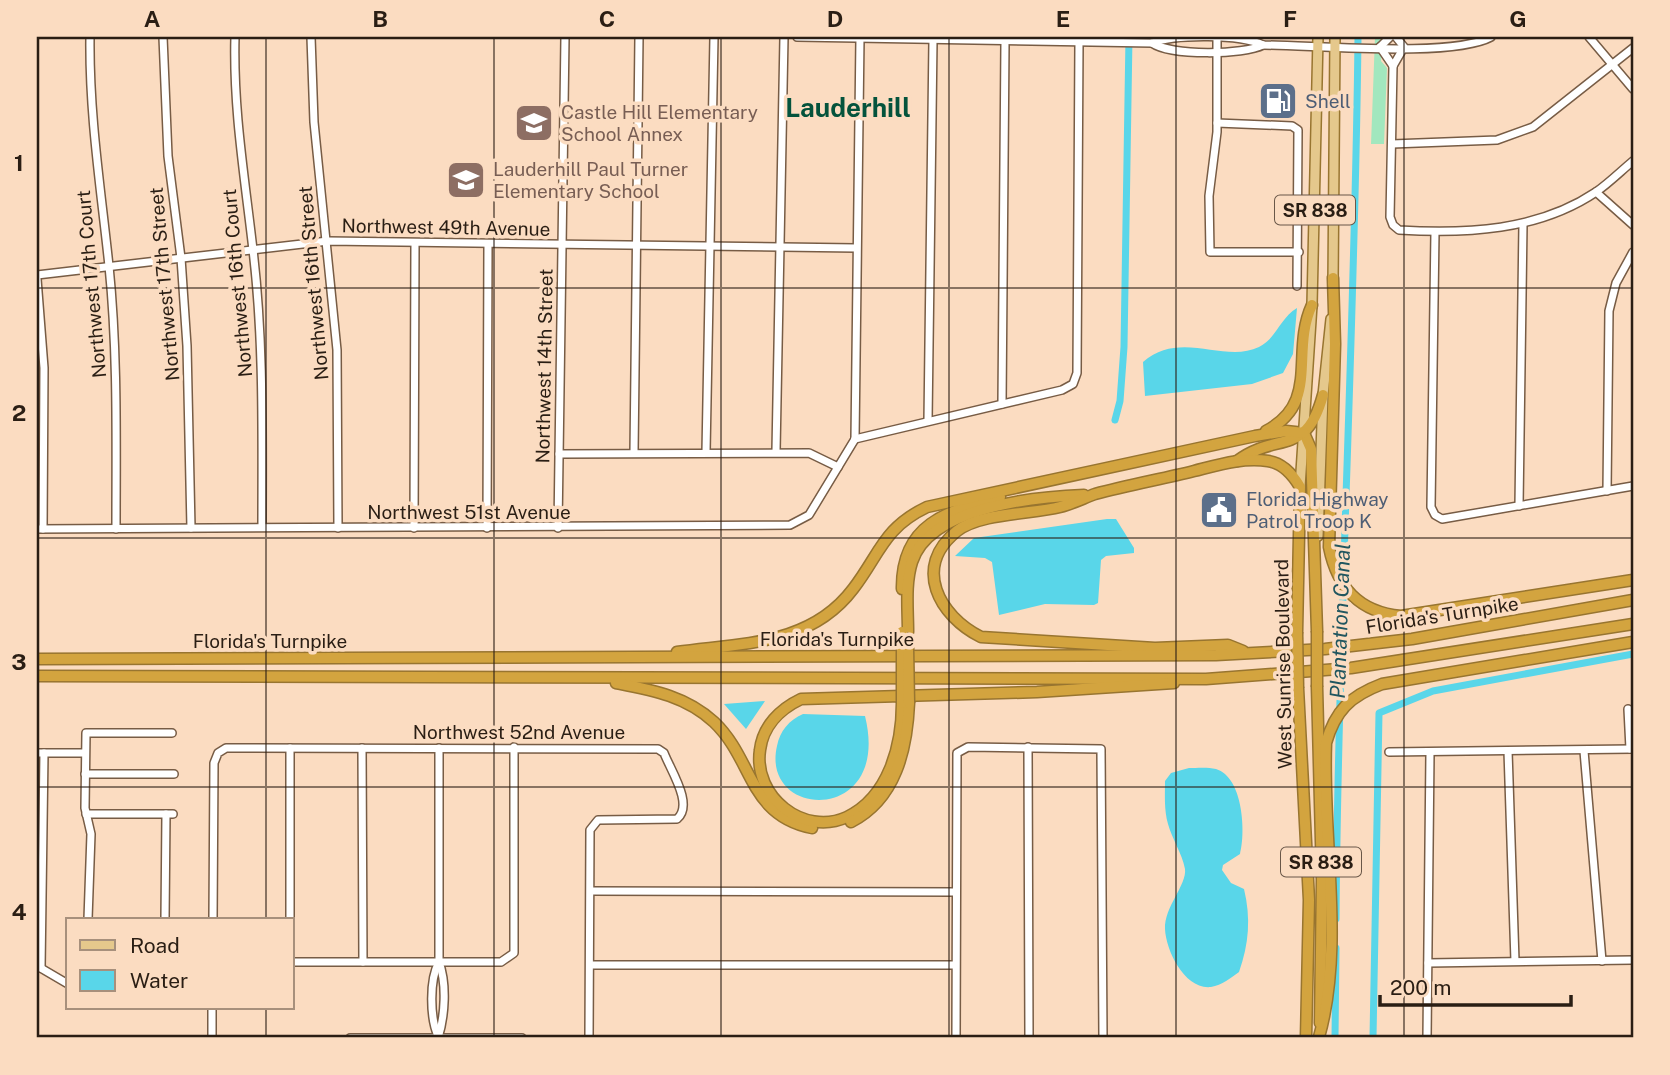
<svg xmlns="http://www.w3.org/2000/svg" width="1670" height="1075" viewBox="0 0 1670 1075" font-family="'Public Sans',sans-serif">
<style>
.green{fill:#a2e7be}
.water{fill:#59d6e9}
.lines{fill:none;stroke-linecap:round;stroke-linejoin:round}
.canal{stroke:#59d6e9;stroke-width:7}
.minor-casing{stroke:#775c45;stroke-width:10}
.major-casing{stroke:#987530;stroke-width:12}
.highway-casing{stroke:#987530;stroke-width:13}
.minor{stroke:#fff;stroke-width:7}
.major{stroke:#e5c88c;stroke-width:9}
.highway{stroke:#d3a43f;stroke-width:10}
.highway-bridge-casing{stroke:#987530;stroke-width:13;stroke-linecap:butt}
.highway-bridge{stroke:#d3a43f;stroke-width:10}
.grid{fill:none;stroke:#2a1e14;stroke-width:2;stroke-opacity:0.55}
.labels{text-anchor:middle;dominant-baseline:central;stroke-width:7;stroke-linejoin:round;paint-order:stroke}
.shield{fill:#fbdcc1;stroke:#695748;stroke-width:2}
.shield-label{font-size:18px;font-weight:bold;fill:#2a1e14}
.service-label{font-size:19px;fill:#4e5e75;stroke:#fbdcc1;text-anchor:start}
.education-label{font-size:19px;fill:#785e54;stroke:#fbdcc1;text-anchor:start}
.street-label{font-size:19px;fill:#2a1e14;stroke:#fbdcc1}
.water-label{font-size:21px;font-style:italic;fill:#21565f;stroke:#fbdcc1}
.district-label{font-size:26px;font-weight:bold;fill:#04533c;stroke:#fbdcc1}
.neatline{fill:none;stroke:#2a1e14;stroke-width:2.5}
.grid-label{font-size:23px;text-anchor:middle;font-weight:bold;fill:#2a1e14}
</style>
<rect width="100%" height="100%" fill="#fbdcc1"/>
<!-- green -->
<path class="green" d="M1375 37H1383L1381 61 1387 68 1384 144H1371Z"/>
<!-- water -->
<g class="water">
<path d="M1297 308 1293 354 1283 373 1252 384 1145 396 1143 362C1181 329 1224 364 1259 347 1276 339 1280 318 1297 308Z"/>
<path d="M1107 519H1116L1134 548V553L1106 556 1101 560 1098 603 1094 605 1045 604 999 615 992 562 985 558 955 556 974 538Z"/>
<path d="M765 701 746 729 724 704Z"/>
<path d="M803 714 865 716C892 825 760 820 777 746 780 731 789 720 803 714Z"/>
<path d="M1189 768C1197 768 1208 767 1216 769 1243 777 1246 832 1240 854L1223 865 1222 870 1231 883 1244 889C1251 918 1249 944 1239 972 1231 978 1222 985 1211 987 1185 990 1166 951 1165 929 1164 907 1187 885 1185 869 1182 853 1172 839 1168 824 1164 810 1165 795 1165 781L1171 773Z"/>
</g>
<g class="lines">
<!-- canal -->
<g class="canal">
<path d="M1115 420 1120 401 1124 347 1129 37"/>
<path d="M1336 919C1338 624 1355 331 1358 37"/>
<path d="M1335 1038 1336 948"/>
<path d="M1373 1038 1379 713 1433 691 1633 654"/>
</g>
<!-- minor casing -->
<g class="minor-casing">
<g id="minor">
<path d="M90 37C89 114 101 190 109 266 118 354 116 441 116 529"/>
<path d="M163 37 168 156 181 258 187 346 191 528"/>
<path d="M235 37C233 109 245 179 253 250 264 342 262 435 262 527"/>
<path d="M311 37 314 122 337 350 338 528"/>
<path d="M797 37 1152 43C1176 34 1240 34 1263 45 1313 45 1452 58 1491 37"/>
<path d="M1217 37V132L1209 196 1210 252H1299"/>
<path d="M1396 37 1404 47 1393 66 1390 217 1393 225 1399 230C1466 234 1538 231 1596 192 1609 183 1621 171 1633 161"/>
<path d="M1589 37 1633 89"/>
<path d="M1152 43C1171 56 1244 55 1263 45"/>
<path d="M1380 47 1393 66"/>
<path d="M1380 47 1390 37"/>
<path d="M1217 123 1292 126 1298 130 1297 286"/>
<path d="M1392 144 1497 140 1533 127 1633 48"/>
<path d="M1596 192 1633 225"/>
<path d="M1435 232 1431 507 1435 515 1442 519 1633 486"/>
<path d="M37 275 328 241 856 248"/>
<path d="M37 279 44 368 43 529"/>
<path d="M1002 404 1005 42"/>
<path d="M928 421 933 40"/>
<path d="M855 439 1062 390 1073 384 1077 373 1079 42"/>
<path d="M855 439 860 37"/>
<path d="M776 451 784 37"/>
<path d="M706 452 714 37"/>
<path d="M634 453 639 37"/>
<path d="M559 454 809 453 838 467"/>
<path d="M1607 491 1609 311 1616 283 1633 252"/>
<path d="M1519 506 1523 224"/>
<path d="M414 528 415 243"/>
<path d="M487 528 488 244"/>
<path d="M558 528 565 37"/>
<path d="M37 529 790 525 809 515 855 439"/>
<path d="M1628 709 1630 749"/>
<path d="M1028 747 1029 1038"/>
<path d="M290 748V919"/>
<path d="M362 748 363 962"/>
<path d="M1508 751 1515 961"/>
<path d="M1584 751 1602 961"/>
<path d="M1389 752 1633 749"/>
<path d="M37 753H85"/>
<path d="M85 774H174"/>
<path d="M86 814H173"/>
<path d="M591 891 956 892"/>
<path d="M88 919 91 834 85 808 86 733H172"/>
<path d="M165 919 166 814"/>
<path d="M213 919 214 763 218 753 226 748 658 749 664 753C671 771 694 805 677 819L598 820 590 830 589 1038"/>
<path d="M292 962H501L514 953V747"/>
<path d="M1428 963 1633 960"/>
<path d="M591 965H955"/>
<path d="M39 967 68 984"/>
<path d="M41 968 44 753"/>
<path d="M438 1036C430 1018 429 980 439 962"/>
<path d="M212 1038V1007"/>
<path d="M350 1038H522"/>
<path d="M438 1038C445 1016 447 984 439 962V748"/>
<path d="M956 1038 957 753 968 747 1101 749 1103 1038"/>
<path d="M1427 1038 1430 753"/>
</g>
</g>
<!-- major casing -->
<g class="major-casing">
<g id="major">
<path d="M1333 284 1335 37"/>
<path d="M1300 487 1312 305 1318 37"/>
<path d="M1318 536 1323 395 1331 319"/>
</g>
</g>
<!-- highway casing -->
<g class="highway-casing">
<g id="highway">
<path d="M1333 278 1335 344 1329 547C1337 587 1358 612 1401 616L1633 580"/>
<path d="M1266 431C1321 402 1290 353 1312 305"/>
<path d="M1304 433 1311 449 1317 631"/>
<path d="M1237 461C1277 431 1306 458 1323 395"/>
<path d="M902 589C901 523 948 511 1000 497"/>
<path d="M908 632C908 609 905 584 912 562 929 507 1034 497 1084 495"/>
<path d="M1243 651 1228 645 1155 648 981 637C939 616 912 567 957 531 980 513 1032 514 1060 507 1072 504 1084 498 1095 494 1128 485 1162 479 1194 471 1218 465 1243 457 1268 461 1282 463 1293 475 1300 487L1297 632"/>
<path d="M677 652C741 643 810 646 853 589 880 554 883 528 927 507L1255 436 1286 431 1304 433"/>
<path d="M37 659 1216 655 1325 649 1412 639 1633 600"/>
<path d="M37 676 1206 679 1351 668 1633 624"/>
<path d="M616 683C652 690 686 696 714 722 754 760 748 815 812 828"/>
<path d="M1317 687 1322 880 1320 1023"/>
<path d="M1298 688 1309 900 1306 1038"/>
<path d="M902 703C902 745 889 797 847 817 803 837 753 796 760 750 763 726 780 709 801 699L1037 692 1174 683"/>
<path d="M851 822C896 799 907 749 909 703"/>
<path d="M1319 1037C1345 946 1322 838 1326 743 1335 711 1350 696 1382 684L1633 642"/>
</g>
</g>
<!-- minor -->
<use href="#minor" class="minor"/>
<!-- major -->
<use href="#major" class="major"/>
<!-- highway -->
<use href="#highway" class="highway"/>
<!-- highway-bridge casing -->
<g class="highway-bridge-casing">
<g id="highway-bridge">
<path d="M1317 631V687"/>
<path d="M902 632V703"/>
<path d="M1297 632 1298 688"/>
<path d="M908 647 909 703"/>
</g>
</g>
<!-- highway-bridge -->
<use href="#highway-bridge" class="highway-bridge"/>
</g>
<!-- grid -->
<path class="grid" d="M266 37V919M494 37V1038M721 37V1038M949 37V1038M1176 37V1038M1404 37V1038M37 288H1633M37 538H1633M37 787H1633M266 1007V1038"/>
<!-- icons -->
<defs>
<g id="fuel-square" transform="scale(2.0125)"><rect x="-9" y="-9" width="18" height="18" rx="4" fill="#5c6f8a" stroke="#fbdcc1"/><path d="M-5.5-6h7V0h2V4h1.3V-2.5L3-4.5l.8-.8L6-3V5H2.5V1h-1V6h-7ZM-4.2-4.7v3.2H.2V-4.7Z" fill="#fff"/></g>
<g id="school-square" transform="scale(2.0125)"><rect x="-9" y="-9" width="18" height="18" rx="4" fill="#8d6e63" stroke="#fbdcc1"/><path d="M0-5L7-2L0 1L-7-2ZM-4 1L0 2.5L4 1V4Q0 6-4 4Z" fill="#fff"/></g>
<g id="civic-square" transform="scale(2.0125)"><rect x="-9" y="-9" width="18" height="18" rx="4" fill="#5c6f8a" stroke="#fbdcc1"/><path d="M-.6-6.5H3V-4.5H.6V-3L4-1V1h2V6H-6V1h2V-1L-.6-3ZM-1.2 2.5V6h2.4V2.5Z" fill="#fff"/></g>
</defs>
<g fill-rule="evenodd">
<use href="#fuel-square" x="1278" y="101"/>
<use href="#school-square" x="534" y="123"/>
<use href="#school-square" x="466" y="180"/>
<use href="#civic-square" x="1219" y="510"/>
</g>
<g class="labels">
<!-- shield labels -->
<g class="shield">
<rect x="1275" y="195.5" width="80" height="29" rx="5"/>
<rect x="1281" y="847.5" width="80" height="29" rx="5"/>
</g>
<g class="shield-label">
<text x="1315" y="210">SR 838</text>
<text x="1321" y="862">SR 838</text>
</g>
<!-- service labels -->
<g class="service-label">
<text x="1305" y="101">Shell</text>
<text x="1246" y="499">Florida Highway<tspan x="1246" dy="22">Patrol Troop K</tspan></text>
</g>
<!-- education labels -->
<g class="education-label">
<text x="561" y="112">Castle Hill Elementary<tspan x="561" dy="22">School Annex</tspan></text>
<text x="493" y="169">Lauderhill Paul Turner<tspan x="493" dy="22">Elementary School</tspan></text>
</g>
<!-- street labels -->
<g class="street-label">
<text transform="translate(446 227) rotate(1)">Northwest 49th Avenue</text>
<text transform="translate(237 283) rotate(-95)">Northwest 16th Court</text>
<text transform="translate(313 283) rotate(-95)">Northwest 16th Street</text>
<text transform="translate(91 284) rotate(-95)">Northwest 17th Court</text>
<text transform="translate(164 284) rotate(-95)">Northwest 17th Street</text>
<text transform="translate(544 366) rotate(-89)">Northwest 14th Street</text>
<text x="469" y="512">Northwest 51st Avenue</text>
<text transform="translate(1442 615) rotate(-9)">Florida's Turnpike</text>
<text x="837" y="639">Florida's Turnpike</text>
<text x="270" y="641">Florida's Turnpike</text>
<text transform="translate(1283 664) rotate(-91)">West Sunrise Boulevard</text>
<text x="519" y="732">Northwest 52nd Avenue</text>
</g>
<!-- water labels -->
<g class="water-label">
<text transform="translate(1340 621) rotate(-88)">Plantation Canal</text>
</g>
<!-- district labels -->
<g class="district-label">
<text x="848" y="107">Lauderhill</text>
</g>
</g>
<!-- border -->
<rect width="1670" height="1075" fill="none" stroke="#fbdcc1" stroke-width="77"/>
<!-- legend -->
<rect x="66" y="918" width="228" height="91" fill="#fbdcc1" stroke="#a7907c" stroke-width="2"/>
<rect x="80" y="940" width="35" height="10" fill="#e5c88c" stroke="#a7907c" stroke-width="2"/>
<text x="130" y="953" font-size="21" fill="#2a1e14">Road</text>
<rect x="80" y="970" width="35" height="21" fill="#59d6e9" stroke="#a7907c" stroke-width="2"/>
<text x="130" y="988" font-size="21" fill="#2a1e14">Water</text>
<!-- scale -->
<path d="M1380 995v10h191v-10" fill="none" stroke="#2a1e14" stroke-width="3.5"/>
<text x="1390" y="995" font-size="21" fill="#2a1e14" stroke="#fbdcc1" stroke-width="5" paint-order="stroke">200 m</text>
<rect x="38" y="38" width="1594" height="998" class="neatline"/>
<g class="grid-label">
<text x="152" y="27">A</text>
<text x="380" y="27">B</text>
<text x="607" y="27">C</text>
<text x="835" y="27">D</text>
<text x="1063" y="27">E</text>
<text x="1290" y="27">F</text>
<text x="1518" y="27">G</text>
<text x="19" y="171">1</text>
<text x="19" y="421">2</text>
<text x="19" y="670">3</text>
<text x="19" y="920">4</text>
</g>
</svg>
